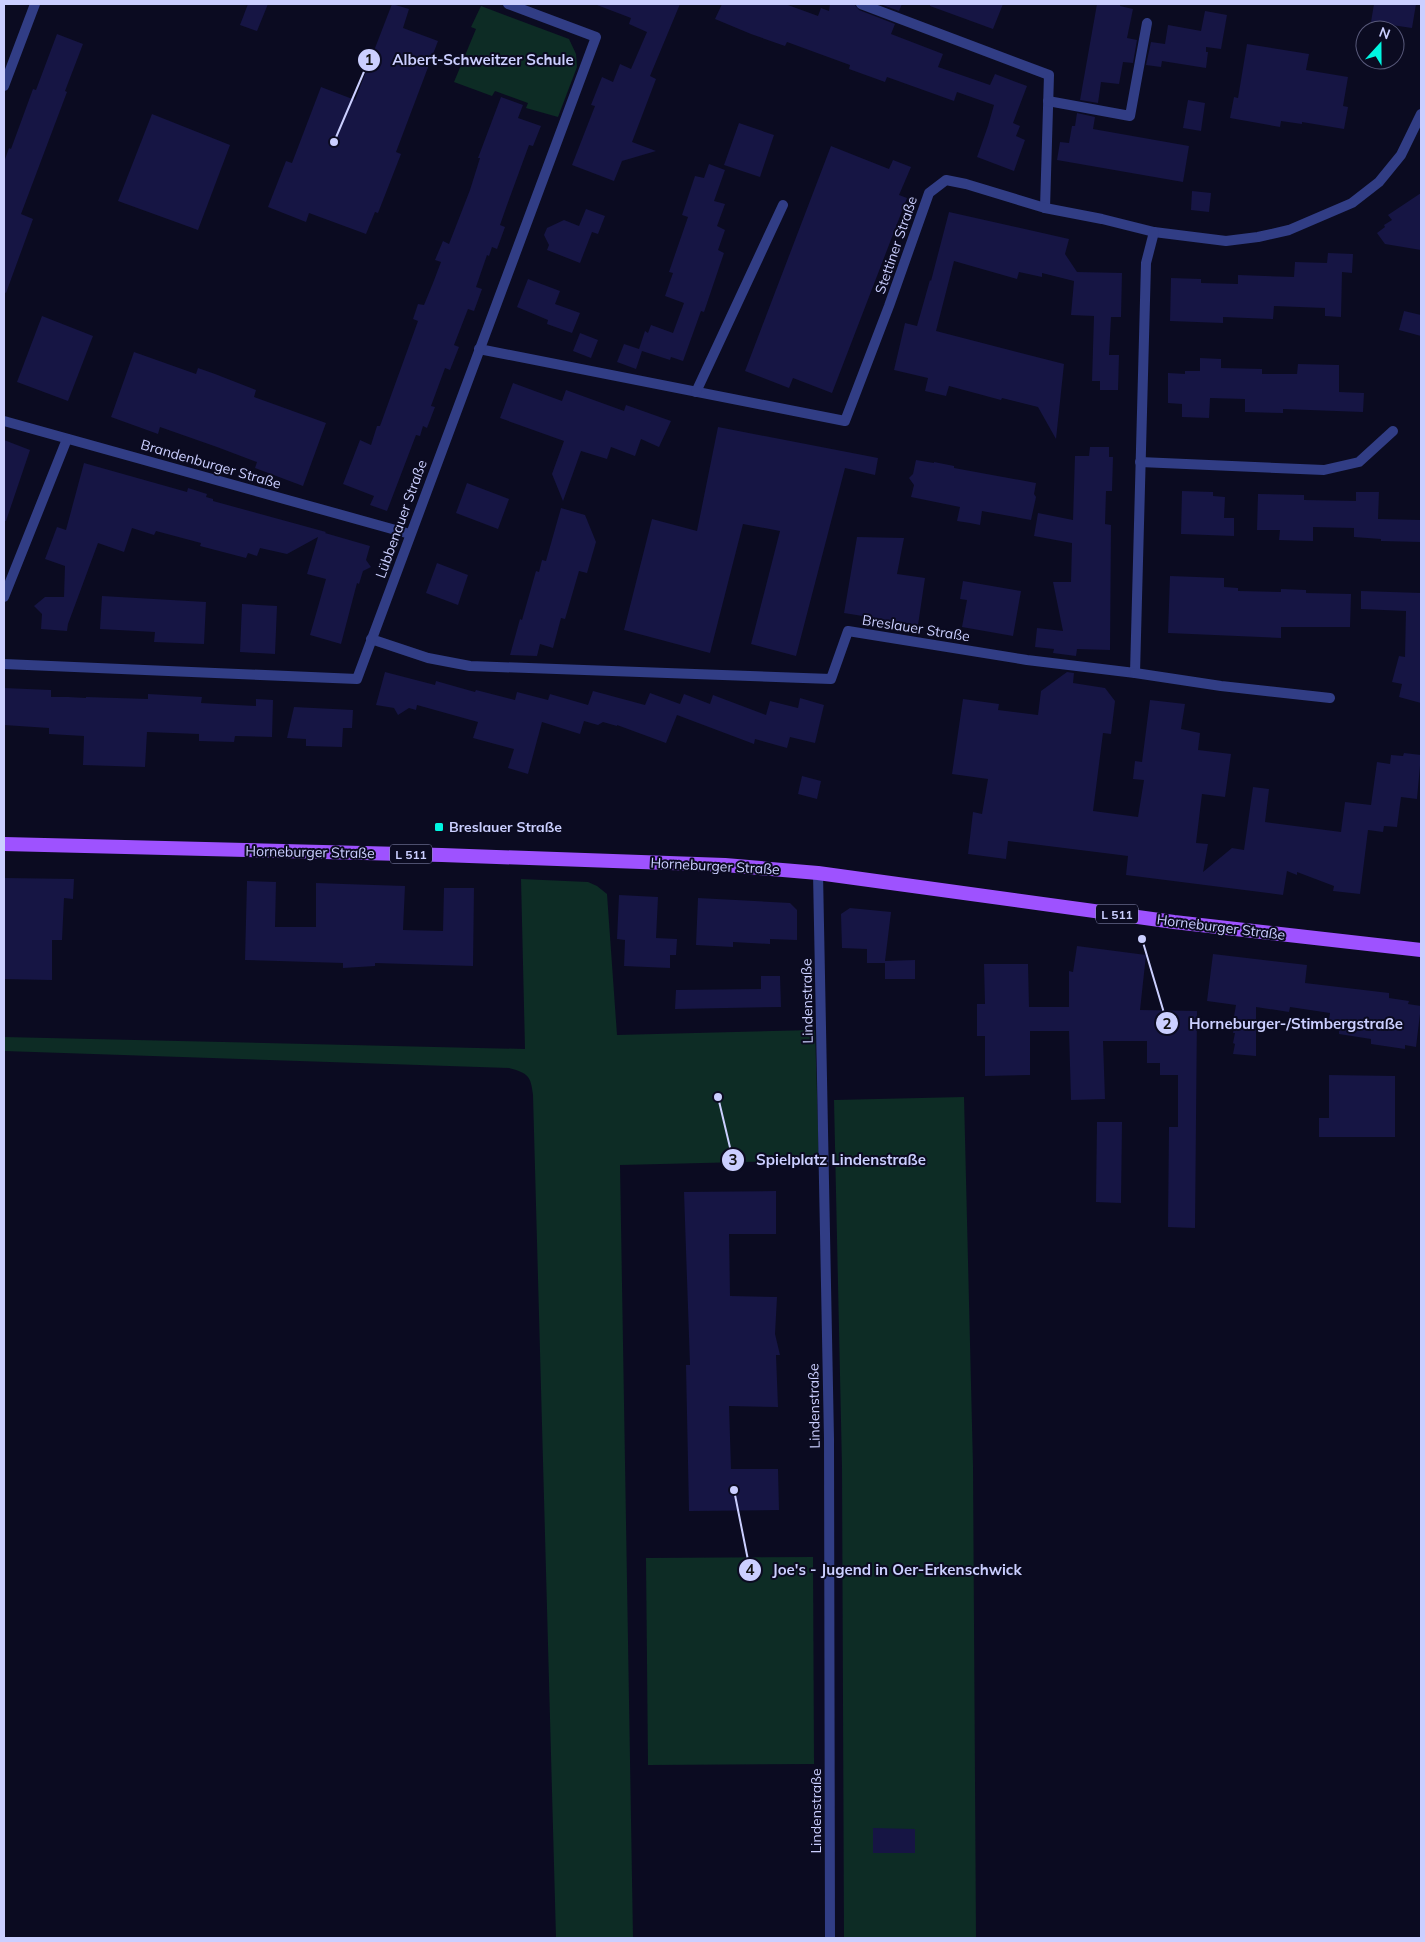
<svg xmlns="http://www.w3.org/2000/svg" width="1425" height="1942" viewBox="0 0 1425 1942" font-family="Mulish,sans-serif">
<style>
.green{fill:#0d2c25}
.building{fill:#161544}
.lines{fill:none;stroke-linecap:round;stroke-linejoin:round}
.minor{stroke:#313d85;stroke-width:10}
.primary{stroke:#9e52ff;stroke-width:14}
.poi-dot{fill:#00f6e1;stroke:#0b0b21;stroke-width:2}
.labels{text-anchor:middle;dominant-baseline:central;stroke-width:4;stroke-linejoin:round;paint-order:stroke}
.shield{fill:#0b0b21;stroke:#9194bc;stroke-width:1}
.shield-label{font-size:12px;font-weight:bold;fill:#cbcfff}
.street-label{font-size:14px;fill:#cbcfff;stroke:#0b0b21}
.poi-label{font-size:14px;font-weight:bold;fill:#cbcfff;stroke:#0b0b21;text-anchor:start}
.leader{fill:none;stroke:#cbcfff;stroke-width:2}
.callout-dot{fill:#cbcfff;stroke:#0b0b21;stroke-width:2}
.mark-label{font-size:15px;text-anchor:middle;font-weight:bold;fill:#111}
.callout-label{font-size:15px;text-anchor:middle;font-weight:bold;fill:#cbcfff;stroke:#0b0b21;stroke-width:4;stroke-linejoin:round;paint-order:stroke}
</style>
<rect width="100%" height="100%" fill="#0b0b21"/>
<!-- green -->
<g class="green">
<path d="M481 6 569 39 576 54 577 67 558 117 526 108 528 103 495 91 492 96 454 82 476 29 471 27Z"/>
<path d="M521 879 588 882 597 886 607 894 617 1035 815 1030 819 1160 620 1165 633 1938H556L533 1095C531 1076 528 1073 509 1068L4 1051V1037L525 1049Z"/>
<path d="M964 1097 973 1466 976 1938H844L842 1467 834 1100Z"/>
<path d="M813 1557 814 1764 648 1765 646 1558Z"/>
</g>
<!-- building -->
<g class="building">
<path d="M248 4H268L257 31 240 25Z"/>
<path d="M392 4 409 9 403 28 438 41 396 152 401 154 378 213 375 212 366 234 309 213 306 222 268 207 286 161 292 163 321 87 355 100Z"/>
<path d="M597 4H680L650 76 656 79 632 142 656 151 622 161 614 181 572 165 595 106 591 105 602 77 613 82 620 64 631 69 647 32 629 24 631 18 597 5Z"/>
<path d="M722 4H785L818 16 821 8 829 11 830 4H854L859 10 895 24 891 34 943 54 938 67 990 85 995 74 1027 86 1013 123 1020 126 1016 136 1025 140 1014 171 977 157 988 126 994 105 957 92 954 101 887 77 885 82 849 69 850 65 787 42 785 46 751 34 715 19Z"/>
<path d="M880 4H902L899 11Z"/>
<path d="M930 4H1003L993 29 930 6Z"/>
<path d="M1097 4H1120V6L1133 9 1127 38 1137 40 1133 63 1123 62 1119 84 1101 82 1098 103 1080 100Z"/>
<path d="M1374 4H1416L1412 28 1371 22Z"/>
<path d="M1205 11 1227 15 1221 49 1206 47V52H1208L1206 68 1162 61 1161 67 1146 65 1151 42 1165 44 1168 25 1201 31Z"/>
<path d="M57 34 83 44 65 91 67 92 21 214 33 219 6 293 4 292V162L9 148 11 149 33 89 36 90Z"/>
<path d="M1247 44 1309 54 1306 70 1348 77 1343 106 1348 107 1344 129 1302 122V124L1281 121 1280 127 1230 118 1234 97 1238 98Z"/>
<path d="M501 97 523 105 518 118 541 126 533 146 529 145 507 205 500 225 505 227 497 249 492 247 489 256 487 255 476 287 482 289 474 311 468 309 454 345 459 347 450 370 445 368 431 406 435 407 427 428 423 426 420 436 416 435 387 511 370 505 374 496 343 484 360 440 371 445 377 426H380L418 321 413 319 418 304 424 305 433 283 441 262 435 260 443 241 449 244 470 190 480 158H478Z"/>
<path d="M1188 100 1205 103 1201 131 1183 128Z"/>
<path d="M1077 113 1095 117 1093 129 1189 146 1183 182 1057 160 1060 142 1069 143 1072 126H1075Z"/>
<path d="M152 114 230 145 198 230 118 201Z"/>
<path d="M739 123 774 135 760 177 724 165Z"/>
<path d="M831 146 889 169 893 160 911 167 899 195 907 198 832 393 793 378 789 388 745 371Z"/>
<path d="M709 164 725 170 714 201 725 204 717 226 725 230 718 250 724 253 704 312 701 311 683 361 671 357 670 360 642 351 636 369 617 362 624 344 639 349 645 331 648 333 651 325 673 333 684 303 665 296 673 273 669 272 688 217 682 215 695 176 704 178Z"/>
<path d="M1192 191 1211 193 1209 212 1191 210Z"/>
<path d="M1421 193V250L1385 244 1377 233 1385 227 1384 225 1392 220 1388 215Z"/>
<path d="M586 209 605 216 598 234 592 232 580 263 547 250 549 245 544 235 547 228 564 220 579 226Z"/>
<path d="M949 212 1069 239 1065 254 1077 272 1122 273 1121 317H1111L1109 355H1119L1118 390H1100V381H1092L1094 316 1071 315 1074 281 1042 273V277L1019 272 1017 279 954 261 936 331 1064 364 1056 439 1038 407 1002 398 1001 400 949 386 946 396 925 391 928 378 894 370 905 323 917 326 930 280 931 281Z"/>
<path d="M1328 253 1353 254 1352 273 1342 272 1341 317 1325 316V308L1274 306 1273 319 1223 317V323L1170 321 1171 278 1201 279V283L1238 284V275L1294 277 1295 262 1327 263Z"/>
<path d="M528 279 560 291 555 304 580 313 572 333 547 324 548 320 517 307Z"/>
<path d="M1404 311 1421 315V336L1399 330Z"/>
<path d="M42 316 93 336 68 401 17 382Z"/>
<path d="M580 333 598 340 591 358 573 351Z"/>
<path d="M134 352 196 374 198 368 215 374 256 390 254 397 326 423 303 486 255 468 257 462 217 447 160 427 158 434 111 417Z"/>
<path d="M1200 358 1221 359V368L1262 369V374H1297L1298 364 1339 365V392L1364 393 1363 412 1283 409V413L1245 412V399L1210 398 1209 418 1182 417V404L1168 403V373L1185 374V371H1200Z"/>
<path d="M513 383 562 401 566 390 624 411 626 405 671 421 659 447 641 439 635 456 611 447 607 459 581 451 563 501 552 474 564 441 500 418Z"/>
<path d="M718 427 878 458 875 475 845 468 796 656 751 644 780 531 743 524 710 653 624 630 652 519 697 531Z"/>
<path d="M4 440 30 450 6 521H4Z"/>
<path d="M1090 447H1109V457H1113L1112 491H1106L1105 524 1111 525 1110 650 1077 649 1076 656 1053 653 1054 649 1035 647 1037 628 1063 631 1053 582H1071L1072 543 1034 536 1038 513 1073 520 1075 456H1089Z"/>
<path d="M916 460 934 463V462L954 466V468L1036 483 1034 494 1036 497 1031 520 982 511 980 525 970 523 957 521 960 507 911 497 914 485 909 478 913 474Z"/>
<path d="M84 463 187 492 188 488 207 494 206 497 213 499V501L326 532 325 533 370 546 366 560 371 567 363 571 359 584 357 583 341 644 310 635 326 579 307 574 318 537 287 554 260 548 257 556 248 553 246 558 200 546 201 543 156 531 154 535 132 528 124 552 98 543 68 624 67 631 41 629 42 614 34 606 45 597H64L65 566 45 559 57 527 66 530Z"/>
<path d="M467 483 509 499 498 529 456 513Z"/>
<path d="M1182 491 1213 492V496L1225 497 1224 518H1234V536L1181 534Z"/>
<path d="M1356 492H1379L1378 519 1421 520V542L1381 541V539L1354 537V528L1313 527V541L1279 540 1280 530H1257L1258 494 1304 495V500L1356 501Z"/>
<path d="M561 508 585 515 596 542 587 573 579 571 565 619 561 618 553 648 540 644 537 656 510 655 520 619 522 620 536 571 539 572 542 560 546 561Z"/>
<path d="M857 537 904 538 897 574 925 578 918 625 844 613Z"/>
<path d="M437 563 468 575 458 605 426 593Z"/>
<path d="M1170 576 1224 578V587L1238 588V591L1281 592V589L1306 590V593L1351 594 1350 627H1281V638L1168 633Z"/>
<path d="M963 581 1021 591 1013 636 962 627 967 600 960 599Z"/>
<path d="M1361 591 1421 593V703L1399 697 1402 684 1392 682 1399 656 1405 657 1406 611 1361 609Z"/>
<path d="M102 596 206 602 204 644 154 642 155 632 100 629Z"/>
<path d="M242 604 277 606 275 654 240 652Z"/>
<path d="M385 672 435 685 436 681 475 692 476 690 515 700 517 692 548 700 550 694 588 705 593 691 645 705 650 693 680 704 684 694 710 704 713 695 766 715 770 701 798 708 800 698 824 705 815 743 790 737 787 748 755 739 754 744 677 715 666 743 617 725V726L603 722 598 725 584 721 580 734 542 722 528 774 508 768 514 749 473 738 478 722 417 705 416 710 409 708 398 715 394 708 376 705Z"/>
<path d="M1067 672 1074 673 1073 683 1105 688 1115 701 1111 734 1103 733 1093 811 1138 817 1144 780 1133 779 1135 761 1142 762 1150 700 1185 704 1181 729 1200 733 1198 750 1231 754 1225 797 1202 794 1196 843 1208 844 1203 872 1232 848 1244 850 1253 787 1269 789 1265 822 1341 832 1345 802 1371 805 1377 762 1390 764 1391 755 1403 756 1404 753 1421 755 1417 799 1401 797 1397 827 1384 826 1383 832 1368 830 1360 894 1333 891 1334 886 1297 872V875L1287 871 1283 895 1126 875 1128 856 1008 841 1006 859 968 854 973 812 982 814 988 779 952 774 963 699 999 704 998 710 1038 715 1041 691Z"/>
<path d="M4 688 51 690V697H68L86 698V697L148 699V694L202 697 201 703 236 705 256 706V699L273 700 272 737 235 736 234 742 199 741V734L147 732 145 767 83 765 84 736 49 734V728L4 725Z"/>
<path d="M294 707 353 710 352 728H343L342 747 306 746V739L287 738Z"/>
<path d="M802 776 821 781 817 799 798 794Z"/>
<path d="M5 878 74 879 73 899 64 898 62 940H52V980L4 979Z"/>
<path d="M247 881 276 882 275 927H316V883L344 884 405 886 403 930 443 931 444 888H474L473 966 375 963V966L343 968V963L245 960Z"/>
<path d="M619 895 658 897 656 938 677 939 676 955H670V968L624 966 625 940 617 939Z"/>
<path d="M698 898 790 903 797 910V940L770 939V944L733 942V947L696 945Z"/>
<path d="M850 908 891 912 885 961 915 960V979H885V963H867V949L842 948 841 914Z"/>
<path d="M1077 946 1146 955 1140 1010 1197 1011 1195 1228 1168 1227 1169 1127H1178V1075H1160V1063H1147V1041H1103L1105 1099 1071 1100 1069 1031H1030V1075L985 1076V1036H977V1004H985L984 964H1028L1029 1007H1069V971L1073 972Z"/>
<path d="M1213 954 1307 965 1305 983 1389 993V998L1409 1001 1408 1004 1421 1006 1416 1047 1405 1045V1049L1371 1044V1039L1339 1034V1029L1328 1027 1330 1013 1290 1007 1289 1012 1256 1007V1056L1233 1054 1235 1044 1233 1043 1235 1033H1233L1235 1023 1233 1022 1236 1005 1207 1001Z"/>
<path d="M761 976H780L781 1007 675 1009 676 990 761 989Z"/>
<path d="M1329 1075 1395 1076V1137H1319V1118H1329Z"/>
<path d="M1097 1122H1122L1121 1203 1096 1202Z"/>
<path d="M776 1191V1234H729L730 1296 777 1297 775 1334 780 1355H776L778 1407 729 1406 731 1469H778L779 1510 689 1511 686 1365H690L684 1192Z"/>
<path d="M873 1828 915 1829V1853H873Z"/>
</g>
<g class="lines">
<!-- minor -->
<g class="minor">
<path d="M861 4 1049 75 1045 208"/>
<path d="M4 86 35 4"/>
<path d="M1048 101 1130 116 1147 23"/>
<path d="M479 349 845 421 889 306 929 193 946 180 966 184 1045 208 1102 219 1154 232 1226 241 1258 237 1289 230 1352 203 1379 182 1401 155 1421 114"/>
<path d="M696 392 783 205"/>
<path d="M4 421 410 534"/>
<path d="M1140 462 1324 470 1359 462 1393 431"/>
<path d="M4 597 67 439"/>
<path d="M371 639 428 658 470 666 831 679 848 631 1027 660 1135 673 1146 263 1154 232"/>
<path d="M4 664 357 679 596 37 508 4"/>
<path d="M1135 673 1221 686 1330 698"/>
<path d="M818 873 829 1439 830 1938"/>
</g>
<!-- primary -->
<path class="primary" d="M4 844 442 855 725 865 818 873 1174 922 1421 950"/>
</g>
<!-- markers -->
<rect class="poi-dot" x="434" y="822" width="10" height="10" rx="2.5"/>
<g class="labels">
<!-- shield labels -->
<g class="shield">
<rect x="390" y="844.5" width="42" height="19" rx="4"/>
<rect x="1096" y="904.5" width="42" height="19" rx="4"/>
</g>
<g class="shield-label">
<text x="411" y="854">L 511</text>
<text x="1117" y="914">L 511</text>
</g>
<!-- street labels -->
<g class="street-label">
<text transform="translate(896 245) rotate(-71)">Stettiner Straße</text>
<text transform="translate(211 464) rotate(16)">Brandenburger Straße</text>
<text transform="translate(401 519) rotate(-70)">Lübbenauer Straße</text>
<text transform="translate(916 628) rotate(9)">Breslauer Straße</text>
<text transform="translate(310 852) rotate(1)">Horneburger Straße</text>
<text transform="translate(715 866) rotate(3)">Horneburger Straße</text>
<text transform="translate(1221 927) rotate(7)">Horneburger Straße</text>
<text transform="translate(807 1001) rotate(-91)">Lindenstraße</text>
<text transform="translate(814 1406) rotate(-91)">Lindenstraße</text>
<text transform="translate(816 1811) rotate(-90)">Lindenstraße</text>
</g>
<!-- poi labels -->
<g class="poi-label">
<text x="449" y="827">Breslauer Straße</text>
</g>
</g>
<!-- callouts -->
<path class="leader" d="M334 142L369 60M1142 939L1167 1023M718 1097L733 1160M734 1490L750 1570"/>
<g class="callout-dot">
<circle cx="334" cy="142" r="5"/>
<circle cx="1142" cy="939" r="5"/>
<circle cx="718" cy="1097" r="5"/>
<circle cx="734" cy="1490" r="5"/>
<circle cx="369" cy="60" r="12"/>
<circle cx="1167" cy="1023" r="12"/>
<circle cx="733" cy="1160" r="12"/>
<circle cx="750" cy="1570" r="12"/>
</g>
<g class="mark-label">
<text x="369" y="65">1</text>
<text x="1167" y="1029">2</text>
<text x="733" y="1165">3</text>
<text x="750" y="1575">4</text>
</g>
<g class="callout-label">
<text x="483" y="65">Albert-Schweitzer Schule</text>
<text x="1296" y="1029">Horneburger-/Stimbergstraße</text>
<text x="841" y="1165">Spielplatz Lindenstraße</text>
<text x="897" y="1575">Joe's - Jugend in Oer-Erkenschwick</text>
</g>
<!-- border -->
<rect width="1425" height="1942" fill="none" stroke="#cbcfff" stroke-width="10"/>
<!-- north arrow -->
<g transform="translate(1380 45) rotate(21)"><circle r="24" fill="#0b0b21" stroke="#58597a"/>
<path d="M0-4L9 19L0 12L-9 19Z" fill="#00f6e1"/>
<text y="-8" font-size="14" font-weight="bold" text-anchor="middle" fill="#cbcfff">N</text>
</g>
</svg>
